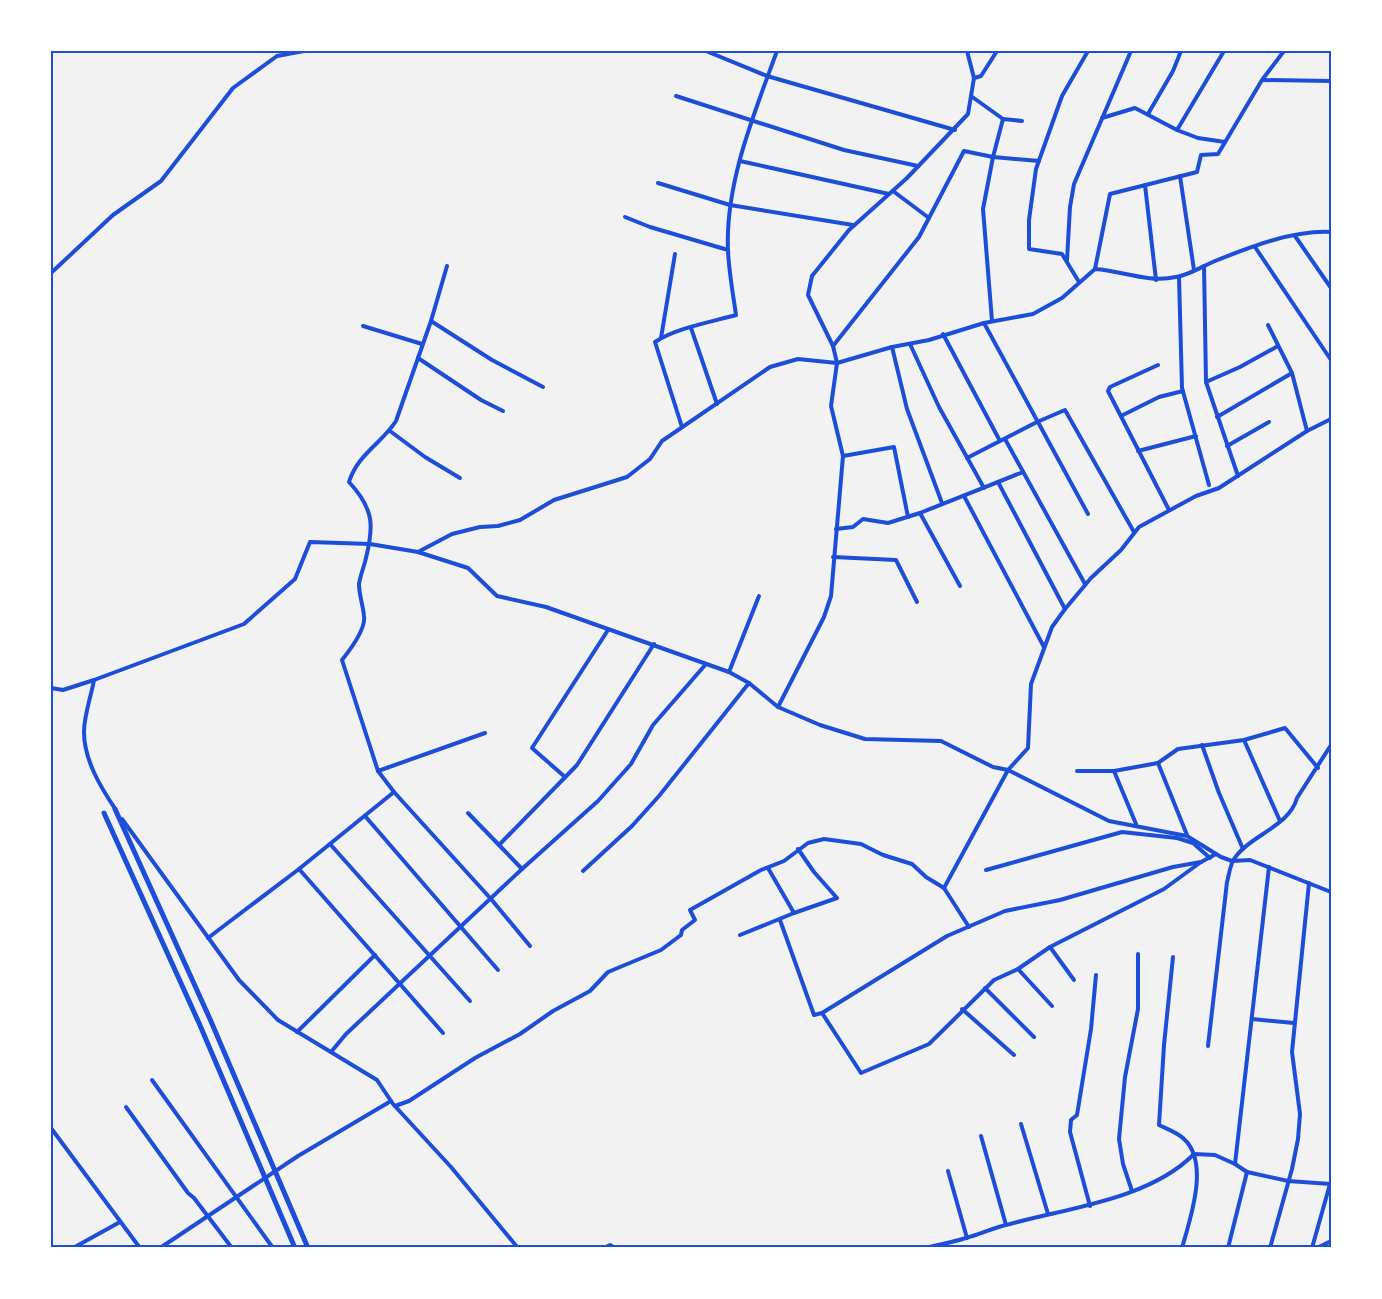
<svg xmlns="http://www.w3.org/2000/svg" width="1382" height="1299" viewBox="0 0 1382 1299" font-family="'Roboto Condensed',sans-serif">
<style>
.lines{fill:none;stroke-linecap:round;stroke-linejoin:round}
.minor{stroke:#1d4ed8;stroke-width:4}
.secondary{stroke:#1d4ed8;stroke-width:5}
.neatline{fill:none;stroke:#1d4ed8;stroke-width:2}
</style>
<rect width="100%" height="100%" fill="#f2f2f2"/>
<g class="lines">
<!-- minor -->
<g class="minor">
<path d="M706 51 767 76 955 130"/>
<path d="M967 51 974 78"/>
<path d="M1263 80 1331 81"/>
<path d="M676 96 844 150 918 166"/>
<path d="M971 96 1003 119 1022 121"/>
<path d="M1148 114 1173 71 1181 51"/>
<path d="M1102 118 1135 108 1177 130 1198 138 1225 142"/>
<path d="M1177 130 1224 51"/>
<path d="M740 161 889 194"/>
<path d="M1180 176 1194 270"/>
<path d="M658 183 730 205 853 225"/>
<path d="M1145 185 1156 280"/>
<path d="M893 191 929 218"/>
<path d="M625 217 650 227 728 250"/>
<path d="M1295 236 1331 288"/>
<path d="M1255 247 1331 360"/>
<path d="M1067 260 1070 207 1074 184 1131 51"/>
<path d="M447 266 431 321 396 421C382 443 357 455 349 482 375 510 374 527 365 562 363 569 360 577 359 584 359 595 363 605 364 616 366 629 350 650 342 660L378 771 394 792 491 899 530 946"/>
<path d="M1204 266 1206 382 1238 476"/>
<path d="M1095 269 1110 194 1197 172 1201 155 1218 154 1262 80 1284 51"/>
<path d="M51 273 113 215 161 181 233 88 277 56 304 51"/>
<path d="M1179 277 1182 388 1209 485"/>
<path d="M1079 282 1062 254 1029 249V220L1036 169 1062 96 1088 51"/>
<path d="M431 321 492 360 543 387"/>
<path d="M992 321 983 209 993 157 1003 119"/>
<path d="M984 323 1088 514"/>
<path d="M1268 325 1292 373 1307 431"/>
<path d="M363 326 422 344"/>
<path d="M691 328 717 404"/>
<path d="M943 334 1000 441"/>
<path d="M661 338 675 254"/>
<path d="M910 344 939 407 984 488"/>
<path d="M833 346 919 237 964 151 993 157 1039 161"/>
<path d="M892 347 907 409 942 503"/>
<path d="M418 358 481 400 503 411"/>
<path d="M1158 365 1110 387 1108 391 1169 510"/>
<path d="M1206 382 1240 367 1278 346"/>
<path d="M1123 415 1159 397 1183 391"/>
<path d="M1217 417 1292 373"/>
<path d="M682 427 655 342C676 328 711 322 736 315 733 294 729 272 728 251 725 183 754 114 777 51"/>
<path d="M390 431 425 457 460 478"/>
<path d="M1005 439 1085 584"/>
<path d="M1227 446 1269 422"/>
<path d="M1138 451 1196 436"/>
<path d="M843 456 894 447 908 517"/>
<path d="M967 458 1037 422 1065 410 1134 532"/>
<path d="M998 482 1065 609"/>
<path d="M964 496 1044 647"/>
<path d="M920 513 960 586"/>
<path d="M836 529 853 527 863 519 888 523 920 513 1023 472"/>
<path d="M418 552 452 534 480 527 498 526 520 520 554 500 627 477 650 459 662 441 770 367 798 359 837 363 892 347 929 340 984 323 1033 314 1062 298 1095 269C1123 271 1147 283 1176 277 1189 275 1203 266 1215 261 1250 247 1293 230 1331 232"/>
<path d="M833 557 896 560 917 602"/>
<path d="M729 672 759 596"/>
<path d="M94 680C91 697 84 715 84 732 84 760 101 788 116 810"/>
<path d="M51 688 63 690 94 680 244 624 295 579 310 542 370 544 418 552 468 568 497 596 546 607 729 672 749 683 778 707 820 725 865 739 941 741 993 767 1008 770 1109 821 1187 836 1221 857 1232 861 1250 860 1331 892"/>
<path d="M778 707 824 617 831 596 843 456 831 406 837 363 833 346 808 295 812 276 849 230 907 178 968 114 974 78 981 76 997 51"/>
<path d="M1244 740 1280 821"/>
<path d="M1202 745 1219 793 1243 849"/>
<path d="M1158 763 1187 835"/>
<path d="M378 771 485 733"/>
<path d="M1077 771H1114L1158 763 1178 749 1244 740 1285 728 1318 768"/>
<path d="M1114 771 1136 824"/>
<path d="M565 777 532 748 608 630"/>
<path d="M468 813 499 845"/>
<path d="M365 816 498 970"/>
<path d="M122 819 239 980 278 1020 377 1080 393 1104 451 1167 518 1248"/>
<path d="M330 844 470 1001"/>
<path d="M768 868 794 913"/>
<path d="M299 869 443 1033"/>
<path d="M522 869 499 845 577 765 654 644"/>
<path d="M986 870 1122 832 1177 838 1193 843 1210 858"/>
<path d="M583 871 632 826 659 796 749 683"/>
<path d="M944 888 1008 770 1028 748 1031 684 1052 627 1065 609 1091 578 1121 550 1139 527 1196 496 1219 488 1307 431 1331 419"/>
<path d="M780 920 814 1015 822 1013 947 936 1005 911 1060 900 1173 867 1201 862"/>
<path d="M740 935 794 913 837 898 814 872 798 849"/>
<path d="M208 938 299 869 394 792"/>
<path d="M1050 947 1074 980"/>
<path d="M1173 957 1164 1045 1159 1125C1167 1129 1178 1133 1184 1139 1210 1163 1190 1219 1182 1248"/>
<path d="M1018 969 1052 1006"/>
<path d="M985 988 1034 1037"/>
<path d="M962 1009 1014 1055"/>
<path d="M822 1013 861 1073 929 1044 994 980 1018 969 1050 947 1164 889 1201 862 1216 854"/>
<path d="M1252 1019 1294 1023"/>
<path d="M297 1032 375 955"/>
<path d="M1208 1046 1227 882C1229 875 1230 865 1234 859 1250 835 1289 827 1297 798L1331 745"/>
<path d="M331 1052 346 1034 522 869 598 801 631 764 653 725 706 664"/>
<path d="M152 1080 273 1248"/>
<path d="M395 1106 409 1101 475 1058 520 1034 553 1011 590 991 608 972 661 950 681 935 682 930 695 920 690 910 761 870 784 861 808 843 824 839 861 844 883 855 912 864 926 877 944 888 969 927"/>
<path d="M126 1107 188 1193 194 1198 232 1248"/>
<path d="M1021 1124 1048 1214"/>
<path d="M51 1128 140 1248"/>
<path d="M981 1136 1006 1225"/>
<path d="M1235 1164 1269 867"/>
<path d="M948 1171 967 1238"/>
<path d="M1132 1191 1123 1164 1119 1139 1125 1077 1138 1009V954"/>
<path d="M1090 1206 1070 1132 1071 1120 1077 1115 1091 1029 1096 975"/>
<path d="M73 1248 120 1222"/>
<path d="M160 1248 298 1156 391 1101"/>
<path d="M604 1248 610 1245 615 1248"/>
<path d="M925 1248C939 1245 953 1242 966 1238 981 1234 995 1227 1010 1224 1068 1208 1150 1199 1194 1154L1215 1155 1235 1164 1247 1172 1288 1181 1331 1184"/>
<path d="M1228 1248 1247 1172"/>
<path d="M1270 1248 1292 1169 1298 1139 1300 1114 1292 1052 1309 883"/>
<path d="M1312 1248 1330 1184"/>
<path d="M1317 1248 1331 1241"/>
</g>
<!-- secondary -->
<g class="secondary">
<path d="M115 809 210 1019 308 1248"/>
<path d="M104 813 199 1023 295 1248"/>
</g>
</g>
<!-- border -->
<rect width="1382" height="1299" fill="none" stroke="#ffffff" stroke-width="105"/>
<rect x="52" y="52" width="1278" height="1194" class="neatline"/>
</svg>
